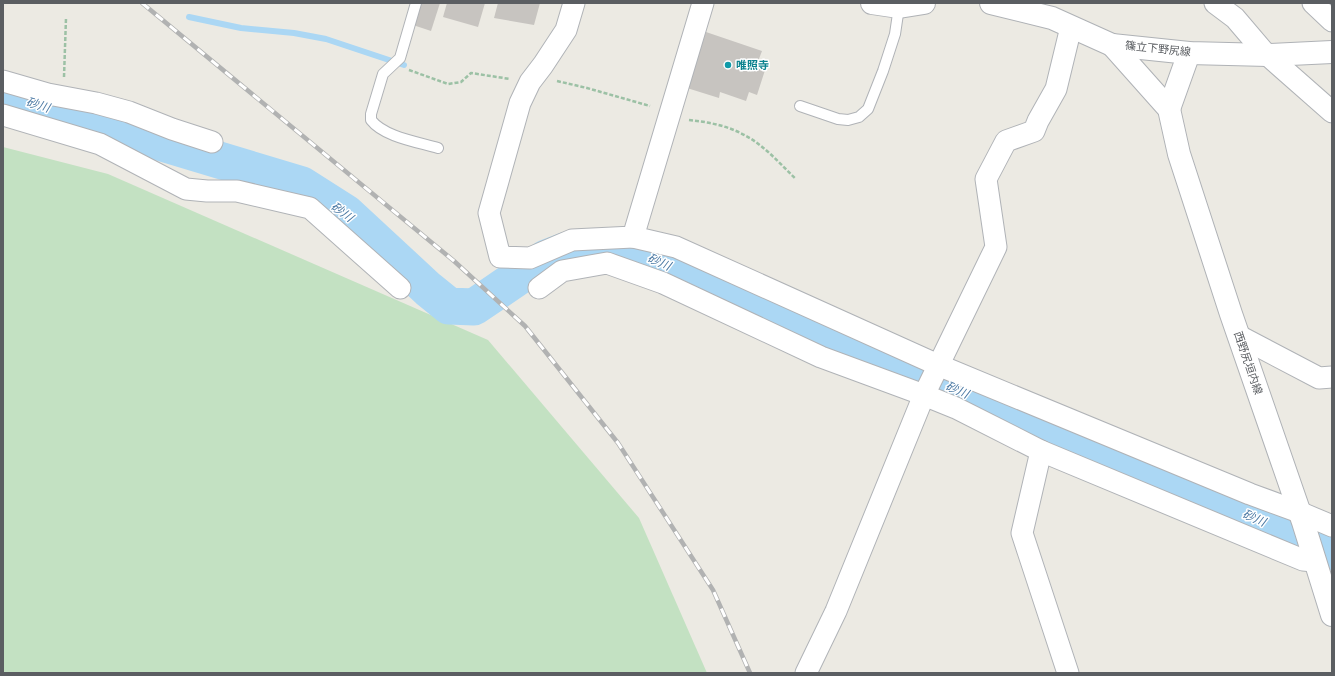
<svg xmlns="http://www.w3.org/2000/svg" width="1335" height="676" viewBox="0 0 1335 676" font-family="'DejaVu Sans','Noto Sans JP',sans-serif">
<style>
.green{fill:#c3e1c2}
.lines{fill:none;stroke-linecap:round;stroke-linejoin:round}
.stream{stroke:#abd7f4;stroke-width:6}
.river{stroke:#abd7f4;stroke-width:37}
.building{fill:#c7c4c0}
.service-casing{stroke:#b0b3b7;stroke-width:12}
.minor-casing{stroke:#b0b3b7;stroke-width:23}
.secondary-casing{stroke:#afb2b6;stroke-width:24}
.path{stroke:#9cc1a5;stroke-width:2.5;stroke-dasharray:4 2;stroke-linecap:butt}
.service{stroke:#fff;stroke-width:10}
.minor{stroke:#fff;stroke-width:21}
.secondary{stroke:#fff;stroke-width:22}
.rail-casing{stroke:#b1b2b2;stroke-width:4.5}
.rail{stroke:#fff;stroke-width:3;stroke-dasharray:9;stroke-linecap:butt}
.culture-dot{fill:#0f9aa8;stroke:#fff;stroke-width:1.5}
.labels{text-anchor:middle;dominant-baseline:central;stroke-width:3;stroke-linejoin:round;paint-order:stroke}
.street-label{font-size:11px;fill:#5b5e62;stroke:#fff}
.culture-label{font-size:11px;font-weight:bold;fill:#0d838f;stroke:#fff;text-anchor:start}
.water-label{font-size:12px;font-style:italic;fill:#4b79a4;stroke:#fff}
</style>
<rect width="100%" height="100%" fill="#eceae3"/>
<!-- green -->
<path class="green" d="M3 147 108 174 488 340 639 518 707 673H3Z"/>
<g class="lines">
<!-- stream -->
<path class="stream" d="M189 17 241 28 294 33 326 39 404 65"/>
<!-- river -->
<path class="river" d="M3 95 302 185 346 213 428 289 449 306 474 307 546 258 567 250 608 247 643 255 907 370 1332 552"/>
</g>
<!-- building -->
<g class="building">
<path d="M420 3H440L431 31 413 25Z"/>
<path d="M447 3H485L478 27 443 17Z"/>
<path d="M498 3H540L534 25 494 18Z"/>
<path d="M706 32 762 51 757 64 766 67 757 95 749 92 746 101 720 92 719 98 687 88Z"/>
</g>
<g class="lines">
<!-- service casing -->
<g class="service-casing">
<g id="service">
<path d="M416 3 400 58 383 74 371 114V120C384 137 418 142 438 148"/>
<path d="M800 106 838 119 848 120 859 117 868 109 883 71 895 34 899 7"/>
</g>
</g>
<!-- minor casing -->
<g class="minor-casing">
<g id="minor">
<path d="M574 3 566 30 543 65 530 82 520 103 489 213 500 257 530 258 572 240 633 237 703 3"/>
<path d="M1215 3 1235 18 1264 52 1332 112"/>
<path d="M1313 3 1332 21"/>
<path d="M3 81 48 94 96 103 129 112 172 129 212 142"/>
<path d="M3 115 100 144 186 189 207 191H237L310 208 400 288"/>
<path d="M633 237 676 247 938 365 1250 494 1299 512 1332 526"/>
<path d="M539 288 562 271 607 263 663 283 821 357 924 395 996 247 986 179 1006 141 1034 131 1038 121 1056 89 1071 27"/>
<path d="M1239 336 1319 378 1332 377"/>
<path d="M1041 451 1022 533 1068 673"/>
<path d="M806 673 836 611 924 395 956 408 1041 451 1303 560 1314 561"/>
</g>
</g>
<!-- secondary casing -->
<g class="secondary-casing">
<g id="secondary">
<path d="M872 3 899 7 924 3"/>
<path d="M991 3 1052 18 1112 45 1189 53 1268 55 1332 52"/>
<path d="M1112 45 1169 109 1179 154 1231 314 1303 522 1332 615"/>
<path d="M1169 109 1189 53"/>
</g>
</g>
<!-- path -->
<g class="path">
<path d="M409 70 448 84 461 82 471 73 510 79"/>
<path d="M64 77 66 18"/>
<path d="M557 81 587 88 650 106"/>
<path d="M689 120C709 122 729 126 746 136 765 146 780 164 796 179"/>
</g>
<!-- service -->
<use href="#service" class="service"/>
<!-- minor -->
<use href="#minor" class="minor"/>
<!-- secondary -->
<use href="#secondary" class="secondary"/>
<!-- rail casing -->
<g class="rail-casing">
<path id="rail" d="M142 3 454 261 525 326 618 443 713 590 750 673"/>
</g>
<!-- rail -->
<use href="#rail" class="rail"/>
</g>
<!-- markers -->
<circle class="culture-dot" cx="728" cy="65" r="4"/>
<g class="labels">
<!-- street labels -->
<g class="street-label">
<text transform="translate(1158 49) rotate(6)">篠立下野尻線</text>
<text transform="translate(1248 363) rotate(71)">西野尻垣内線</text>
</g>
<!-- culture labels -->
<g class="culture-label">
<text x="736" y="65">唯照寺</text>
</g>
<!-- water labels -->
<g class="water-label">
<text transform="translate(38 105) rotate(17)">砂川</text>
<text transform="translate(342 212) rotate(36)">砂川</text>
<text transform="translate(659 262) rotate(23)">砂川</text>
<text transform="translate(957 390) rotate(23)">砂川</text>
<text transform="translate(1254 518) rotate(23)">砂川</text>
</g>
</g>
<!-- border -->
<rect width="1335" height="676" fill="none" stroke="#5b5e62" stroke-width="8"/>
</svg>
